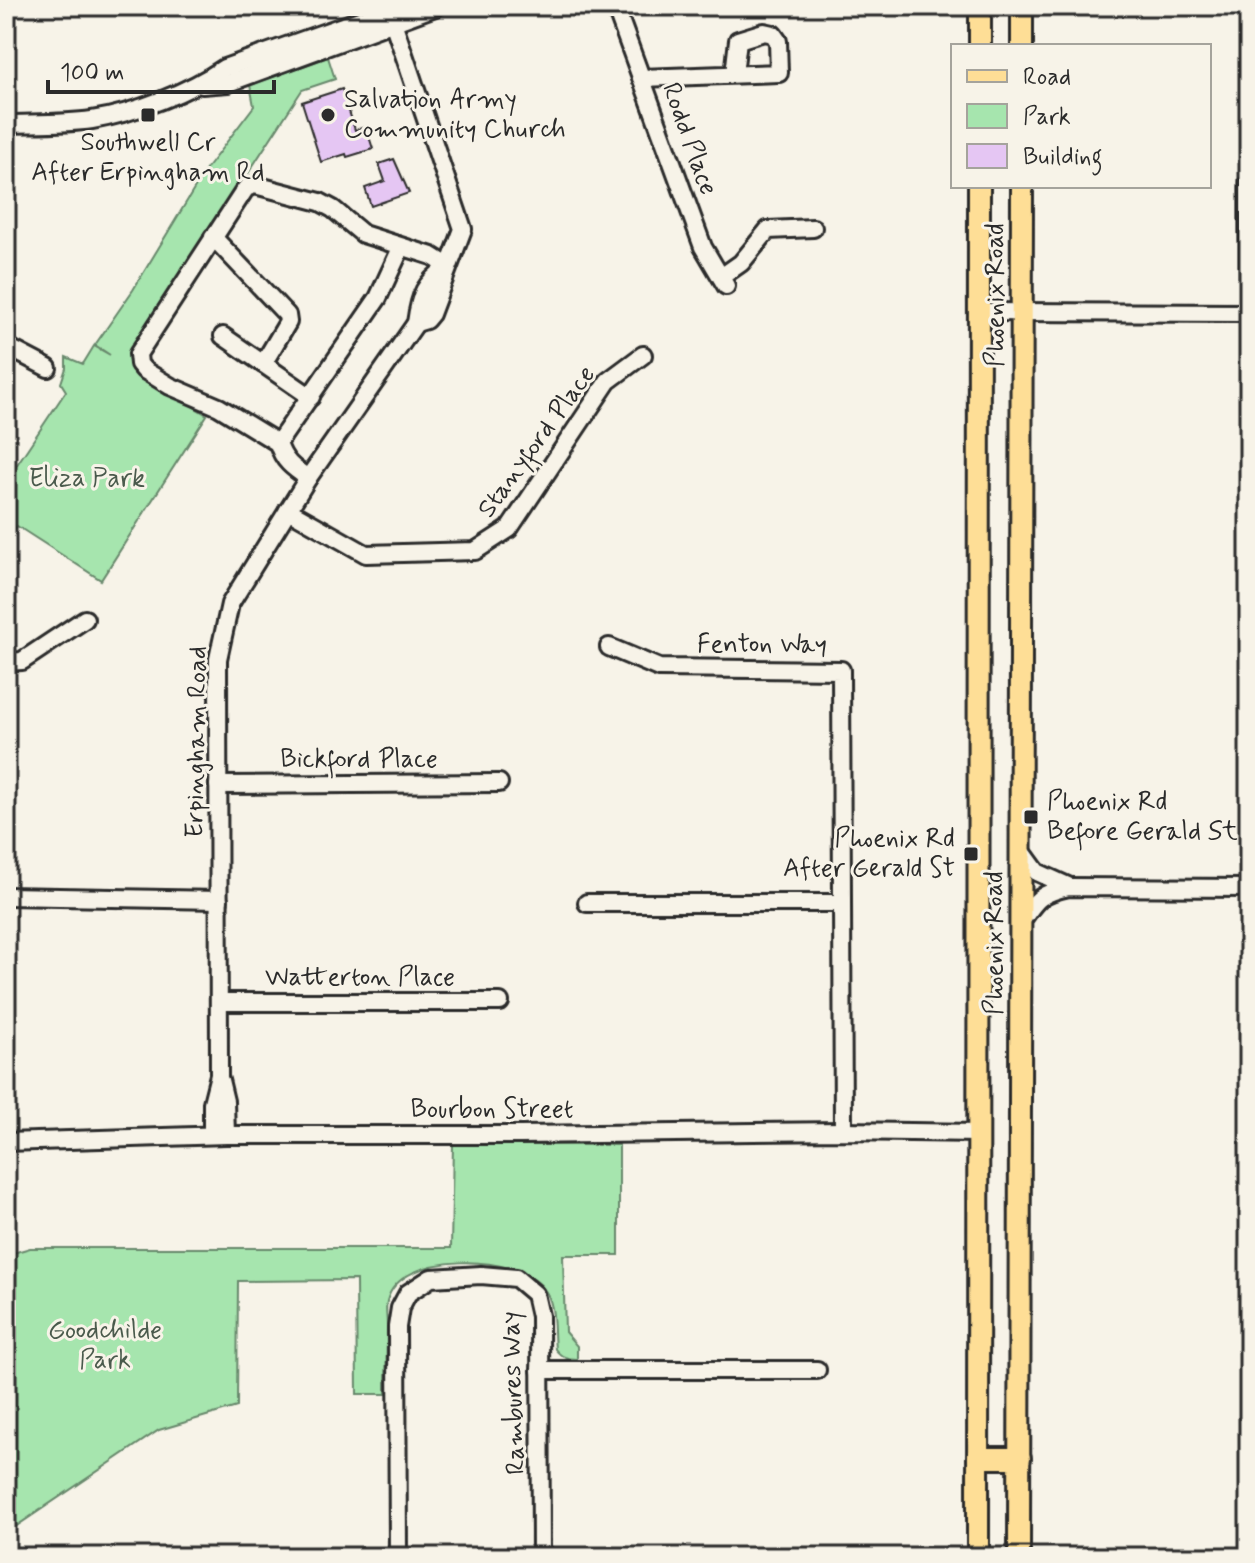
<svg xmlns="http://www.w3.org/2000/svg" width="1255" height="1563" viewBox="0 0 1255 1563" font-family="Mynerve,sans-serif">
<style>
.green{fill:#a6e5ae;stroke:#68886c;stroke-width:2}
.building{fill:#e5c6f3;stroke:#2b2b2b;stroke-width:2}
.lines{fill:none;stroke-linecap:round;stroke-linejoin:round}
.minor-casing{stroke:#2b2b2b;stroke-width:22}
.major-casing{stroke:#2b2b2b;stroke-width:26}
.minor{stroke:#f7f3e8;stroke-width:16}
.major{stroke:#fede96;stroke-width:20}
.poi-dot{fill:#2b2b2b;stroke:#f7f3e8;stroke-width:3}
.labels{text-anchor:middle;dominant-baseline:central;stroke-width:6;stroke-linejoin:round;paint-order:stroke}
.poi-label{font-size:26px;fill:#2b2b2b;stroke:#f7f3e8;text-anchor:start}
.street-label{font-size:26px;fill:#2b2b2b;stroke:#f7f3e8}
.park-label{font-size:26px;fill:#4a5a4c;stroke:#f7f3e8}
</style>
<rect width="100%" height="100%" fill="#f7f3e8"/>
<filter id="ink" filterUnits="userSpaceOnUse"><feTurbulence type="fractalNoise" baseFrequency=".0125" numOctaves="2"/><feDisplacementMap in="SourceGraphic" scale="16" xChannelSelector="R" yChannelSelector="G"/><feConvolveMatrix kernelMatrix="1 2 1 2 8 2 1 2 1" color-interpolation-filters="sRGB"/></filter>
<g filter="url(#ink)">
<!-- green -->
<g class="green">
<path d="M328 57 335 79 302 90 136 346 169 392 207 415 101 580 17 526 6 542V481L66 391 61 383 66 368V357L83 364 94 346 110 355 95 345 133 290 207 168 254 106 250 85Z"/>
<path d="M453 1144 619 1145V1255H563L565 1332 577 1346V1359C567 1359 561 1357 555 1349 553 1330 556 1304 544 1289 518 1253 399 1250 387 1301 385 1309 387 1318 387 1326 387 1349 386 1371 386 1394H357L356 1280 238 1281 237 1407 159 1430 6 1533V1255L30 1248H451Z"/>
</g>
<!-- building -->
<g class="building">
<path d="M342 89 355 130 366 127 373 149 347 157 346 154 321 162 302 102Z"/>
<path d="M394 159 409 193 371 206 365 188 385 181 379 164Z"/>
</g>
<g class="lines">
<!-- minor casing -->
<g class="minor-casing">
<g id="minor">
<path d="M615 6 703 247 726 286"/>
<path d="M389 10 463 229 431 314 426 320 416 323"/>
<path d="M641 78 779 73 778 41 773 34 764 32 738 40 734 74"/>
<path d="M202 85 228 83 438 6"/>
<path d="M6 124C35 123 64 124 92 120 135 113 189 92 224 68L399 6"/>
<path d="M1249 183V298"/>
<path d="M213 237 287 315 288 322 263 364"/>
<path d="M721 277 741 263 768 230 813 228"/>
<path d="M979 312 1249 313"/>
<path d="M223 336 311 397"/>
<path d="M6 346 48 368"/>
<path d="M278 443 219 407 170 386 144 370 139 364 138 354 246 188 255 185 320 202 333 209 363 234 432 256 448 266"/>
<path d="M308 478C293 468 283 461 278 443L378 298 401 248"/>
<path d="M288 510 366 554 475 551 509 529 608 381 643 355"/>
<path d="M609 647 659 668 841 670 843 1131"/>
<path d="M6 662 22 661 85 619"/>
<path d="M218 785 499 783"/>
<path d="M1021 850 1037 872 1068 886"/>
<path d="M6 896 219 900"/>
<path d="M587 903H841"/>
<path d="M1021 922C1037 898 1041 893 1069 887L1249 888"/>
<path d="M219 1002H500"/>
<path d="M220 1080 225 1101 226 1135"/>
<path d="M212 1135V1103L219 1075 218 659 230 604 308 478 416 323C420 294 424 284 448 266"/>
<path d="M6 1142 226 1135H520L843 1131 979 1133"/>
<path d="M540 1370H817"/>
<path d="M398 1557 397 1327 400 1308 408 1293 431 1278 481 1275 516 1278 535 1294 540 1316 541 1557"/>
</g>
</g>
<!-- major casing -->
<g class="major-casing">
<g id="major">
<path d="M980 46V6"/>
<path d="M1022 46V6"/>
<path d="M978 1458H1020"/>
<path d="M978 1557 979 186"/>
<path d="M1019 1557 1022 186"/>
</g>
</g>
<!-- minor -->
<use href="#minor" class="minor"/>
<!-- major -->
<use href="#major" class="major"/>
</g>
</g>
<!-- markers -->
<g class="poi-dot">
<rect x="140" y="107" width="16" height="16" rx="4"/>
<circle cx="328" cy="115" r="8"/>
<rect x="1023" y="809" width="16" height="16" rx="4"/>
<rect x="963" y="846" width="16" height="16" rx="4"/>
</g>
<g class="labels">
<!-- poi labels -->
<g class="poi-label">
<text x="344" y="100">Salvation Army<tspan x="344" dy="30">Community Church</tspan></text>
<text x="148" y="143" text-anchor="middle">Southwell Cr<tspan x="148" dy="30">After Erpingham Rd</tspan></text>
<text x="1047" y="802">Phoenix Rd<tspan x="1047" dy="30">Before Gerald St</tspan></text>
<text x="955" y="839" text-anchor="end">Phoenix Rd<tspan x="955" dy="30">After Gerald St</tspan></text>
</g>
<!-- street labels -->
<g class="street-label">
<text transform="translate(689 139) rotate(70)">Rodd Place</text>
<text transform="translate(996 295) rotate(-90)">Phoenix Road</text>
<text transform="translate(537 442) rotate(-54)">Stanyford Place</text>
<text x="762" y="645">Fenton Way</text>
<text transform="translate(197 742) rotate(-89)">Erpingham Road</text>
<text x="359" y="760">Bickford Place</text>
<text transform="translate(995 943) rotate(-90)">Phoenix Road</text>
<text x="360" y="978">Watterton Place</text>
<text x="492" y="1110">Bourbon Street</text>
<text transform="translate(514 1393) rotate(-92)">Rambures Way</text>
</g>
<!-- park labels -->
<g class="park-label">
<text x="87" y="479">Eliza Park</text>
<text x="105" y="1331">Goodchilde<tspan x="105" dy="30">Park</tspan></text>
</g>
</g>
<!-- margin -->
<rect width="1255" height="1563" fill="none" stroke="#f7f3e8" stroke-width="32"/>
<rect x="16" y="16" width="1223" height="1531" fill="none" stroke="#2b2b2b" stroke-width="3" filter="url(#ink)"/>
<!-- legend -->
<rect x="951" y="44" width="260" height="144" fill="#f7f3e8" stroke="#a5a39c" stroke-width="2"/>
<rect x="967" y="70" width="40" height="12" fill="#fede96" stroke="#a5a39c" stroke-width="2"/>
<text x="1023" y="84" font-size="24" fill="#2b2b2b">Road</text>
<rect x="967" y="104" width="40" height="24" fill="#a6e5ae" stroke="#a5a39c" stroke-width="2"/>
<text x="1023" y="124" font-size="24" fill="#2b2b2b">Park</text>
<rect x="967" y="144" width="40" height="24" fill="#e5c6f3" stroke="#a5a39c" stroke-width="2"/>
<text x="1023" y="164" font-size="24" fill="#2b2b2b">Building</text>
<!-- scale -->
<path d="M48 80v12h226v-12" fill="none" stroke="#2b2b2b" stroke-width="4"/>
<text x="60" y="80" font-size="24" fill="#2b2b2b" stroke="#f7f3e8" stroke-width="6" paint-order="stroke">100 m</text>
</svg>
